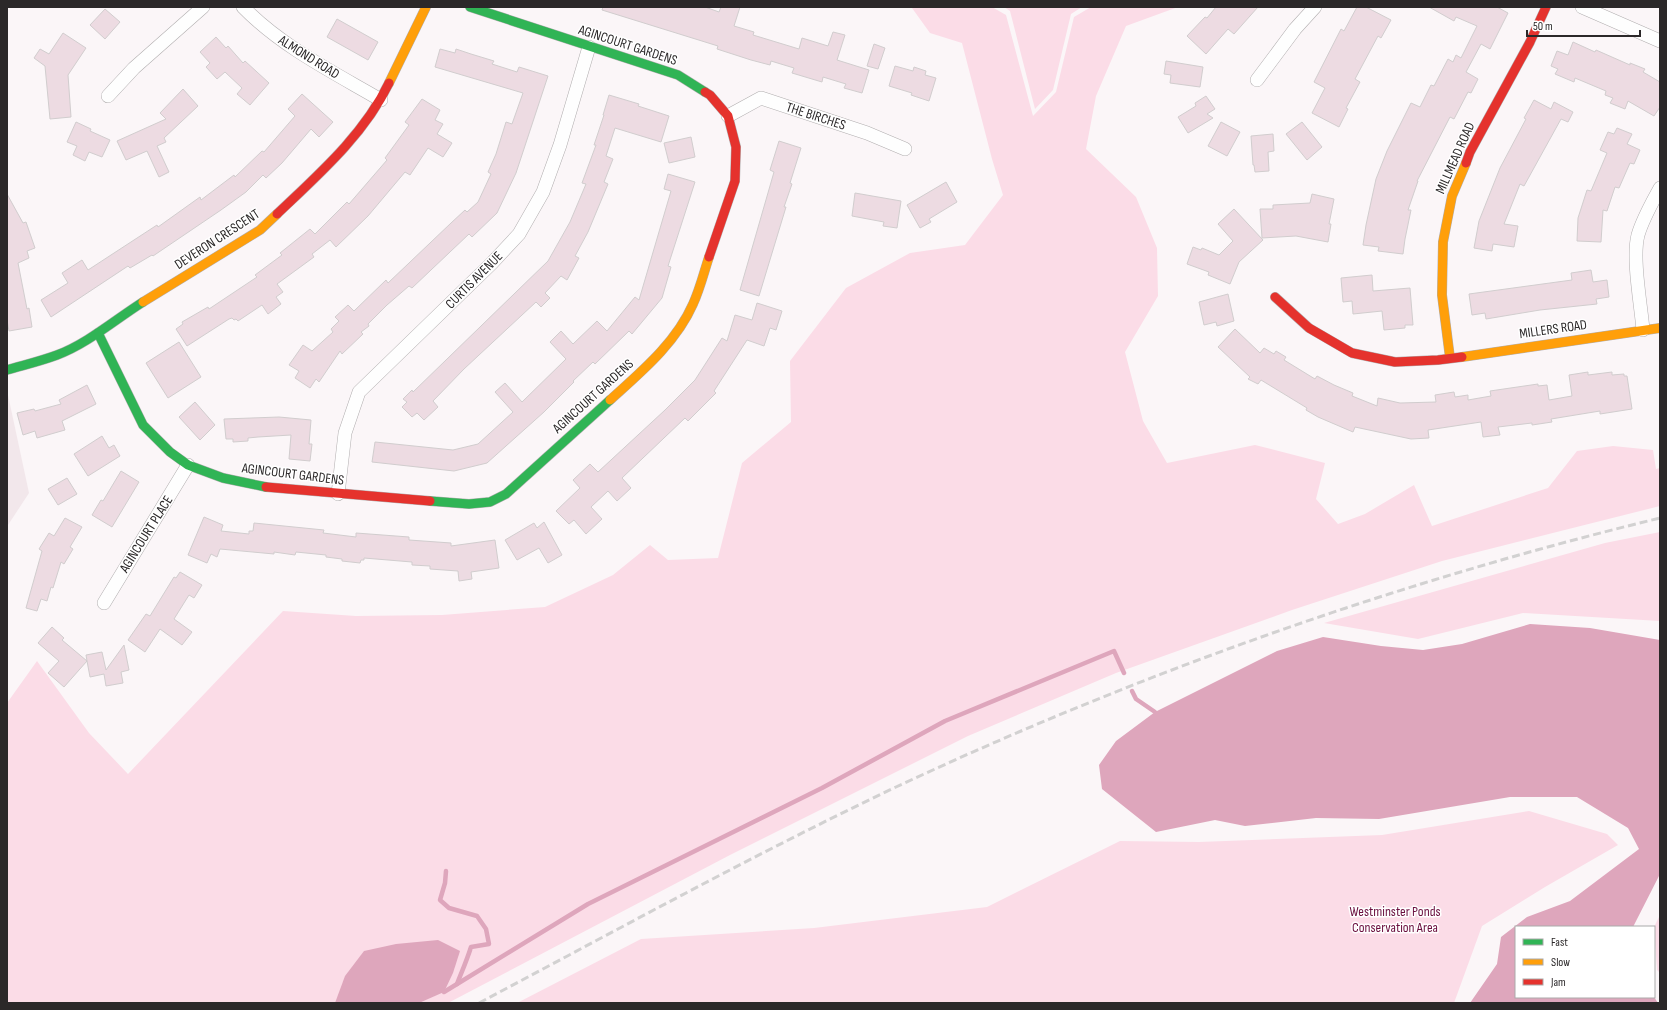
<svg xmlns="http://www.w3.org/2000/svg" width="1667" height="1010" viewBox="0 0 1667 1010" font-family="'Sofia Sans Condensed',sans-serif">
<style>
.built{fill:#f2e7eb}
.green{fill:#fbdce7}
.water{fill:#dea6bc}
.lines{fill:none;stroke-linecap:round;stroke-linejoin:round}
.stream{stroke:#dea6bc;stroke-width:4.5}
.building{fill:#eddbe2;stroke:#d1cdce}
.street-casing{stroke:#b1aeaf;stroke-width:14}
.fast-casing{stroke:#b1aeaf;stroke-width:10}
.slow-casing{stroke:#b1aeaf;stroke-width:10}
.jam-casing{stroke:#b1aeaf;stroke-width:10}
.street{stroke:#fefefe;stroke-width:13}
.fast{stroke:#30b455;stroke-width:9}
.slow{stroke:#ff9f0a;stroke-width:9}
.jam{stroke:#e5322d;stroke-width:9}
.rail{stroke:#d2d1d1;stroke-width:3;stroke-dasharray:8 4;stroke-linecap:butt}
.labels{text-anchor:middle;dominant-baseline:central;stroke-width:3;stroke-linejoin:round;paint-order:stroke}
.street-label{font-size:14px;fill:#2b2829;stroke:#fff}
.park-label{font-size:14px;fill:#6a0e3e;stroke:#fff}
</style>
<rect width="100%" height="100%" fill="#fbf6f8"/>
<!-- built -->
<path class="built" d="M8 395 29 493 8 525 7 531Z"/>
<!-- green -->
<g class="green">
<path d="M914 7H992L1006 15 1033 116 1056 92 1074 17 1091 7H1178L1126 26 1096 96 1086 149 1136 197 1157 248 1158 296 1125 352 1143 421 1167 463 1255 445 1325 463 1316 499 1338 524 1365 514 1414 485 1432 526 1548 488 1577 451 1613 446 1653 450 1656 469 1660 468V506L1442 561 1292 610 1116 673 968 736 730 855 448 1003H7V703L37 661 89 733 128 774 283 611 356 616 442 615 545 607 613 575 650 545 668 560 718 558 742 463 791 422 790 361 846 288 910 253 965 245 1003 195 992 159 962 43 930 33 912 8Z"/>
<path d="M1004 7H1082L1071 14 1053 90 1035 109 1010 11Z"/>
<path d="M1660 532V621L1523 613 1418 639 1324 623 1605 543Z"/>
<path d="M1529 811 1607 834 1618 845 1545 887 1482 926 1454 1003H517L641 939 814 928 987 907 1120 841 1199 842 1382 835Z"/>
<path d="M1660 915V973L1657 970 1654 927Z"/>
</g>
<!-- water -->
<g class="water">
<path d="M1530 624 1590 628 1660 640V874L1633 927H1516V997H1654L1658 1003H1470L1497 964 1501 937 1527 917 1570 901 1639 849 1628 828 1577 797H1510L1379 819 1316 818 1245 826 1215 820 1156 832 1102 789 1099 765 1116 741 1155 712 1277 651 1323 637 1381 646 1423 650 1462 644Z"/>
<path d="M438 940 460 951 453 973 444 992 419 1003H335L345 976 364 951 396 944Z"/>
</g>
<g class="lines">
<!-- stream -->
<g class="stream">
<path d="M1132 691 1136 699 1155 712"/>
<path d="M446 871 445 883 440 900 449 908 477 916 486 929 489 944 471 947C467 960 462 971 457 984"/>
<path d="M444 992 588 904 822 788 945 721 1114 651 1124 673"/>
</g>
</g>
<!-- building -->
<g class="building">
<path d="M603 7H705L719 12 721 7H740L734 26 754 32 753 35 799 49 802 38 828 46 833 32 845 35 837 60 869 70 862 93 844 88 846 84 823 77 822 82 792 73 794 68 771 61 770 65 751 60 717 49 718 46 602 10Z"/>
<path d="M1216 7H1258L1234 34 1228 29 1206 54 1187 36 1205 17 1207 18Z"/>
<path d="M1357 7H1366L1391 20 1381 38 1378 36 1355 79 1360 82 1346 108 1348 109 1339 127 1312 113 1325 88 1314 82 1341 29 1344 31Z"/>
<path d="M1429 7H1497L1508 13 1490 49 1481 44 1466 72 1478 79 1471 93 1468 92 1454 119 1450 117 1417 181H1418L1408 210H1411L1405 239 1403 254 1378 251 1379 247 1363 245 1366 225 1376 179 1387 151 1411 103 1420 107 1431 85 1434 86 1448 59 1453 62 1456 55 1461 58 1477 26 1456 17 1454 21Z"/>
<path d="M105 9 120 22 105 39 90 25Z"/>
<path d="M337 19 378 42 368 60 327 37Z"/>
<path d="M63 33 86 48 68 75 71 117 50 119 45 66 34 58 40 49 49 54Z"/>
<path d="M216 37 226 48 228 46 243 63 245 61 269 83 250 105 237 94 242 88 225 72 217 79 206 67 210 63 200 52Z"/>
<path d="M1573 42 1595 52 1596 50 1630 65V63L1645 69 1643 72 1660 82V107L1654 116 1628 101 1625 109 1610 103 1613 98 1605 95 1606 91 1575 78 1574 82 1555 74 1558 69 1551 66 1557 51 1568 55Z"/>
<path d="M874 44 885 48 878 69 867 66Z"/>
<path d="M440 49 455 53 456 49 471 54 494 61 492 64 517 72 519 67 548 76 516 173 497 213 472 237 469 234 412 288 409 286 387 305 368 324 369 326 361 332 363 334 342 354 340 351 319 382 316 379 310 388 295 378 299 371 289 365 303 345 312 351 333 332 331 329 339 321 335 317 348 305 354 311 386 280 388 283 451 223 465 210 467 212 478 202 491 174 488 172 496 154 506 122 512 124 523 93 435 67Z"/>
<path d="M1166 61 1203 67 1200 87 1170 83 1171 75 1164 74Z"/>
<path d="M895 66 913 71 914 67 926 71 925 75 936 78 929 101 911 95 912 93 889 86Z"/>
<path d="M183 89 198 106 164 138 166 142 157 146 169 172 159 177 147 151 126 160 117 141 166 119 160 113Z"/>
<path d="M302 94 333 122 319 137 311 129 282 163 266 178 263 175 246 192 221 210 153 256 152 255 130 268 128 266 51 317 41 300 68 283 62 273 82 260 88 270 157 225 158 227 200 197 201 200 234 175 235 177 262 151 264 152 295 116 288 109Z"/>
<path d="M609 95 639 104 638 106 669 116 661 142 615 128 606 156 613 159 604 182 608 184 588 232 575 256 579 258 567 280 561 276 545 293 550 298 541 307 536 302 464 369 433 401 438 407 424 420 417 413 412 417 402 407 407 402 403 399 412 390 413 392 548 261 570 222 586 184 582 183 596 145H594L604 115H603Z"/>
<path d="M1206 96 1215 109 1207 114 1213 118 1188 133 1178 117 1196 106 1195 103Z"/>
<path d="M422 99 440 110 435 120 443 124 437 134 452 143 443 157 428 148 410 175 405 172 368 216 336 247 330 240 312 254 314 257 277 284 283 292 276 297 281 304 268 314 262 305 238 321 236 319 234 320 232 318 229 319 187 346 176 329 183 324 182 322 208 307 209 309 257 277 255 275 282 255 280 253 310 229 315 234 347 202 349 204 387 160 385 158 409 125 405 122Z"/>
<path d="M1534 100 1551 109 1554 102 1573 112 1568 122 1561 119 1524 186 1520 184 1504 224 1518 226 1514 247 1493 244 1492 251 1474 248 1479 221 1500 168 1526 119 1524 118Z"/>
<path d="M76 122 91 129 90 131 110 140 102 157 89 152 85 161 73 155 77 146 67 142Z"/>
<path d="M1221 122 1240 132 1227 156 1208 146Z"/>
<path d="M1302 122 1322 147 1307 160 1286 134Z"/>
<path d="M1617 128 1632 134 1627 144 1640 150 1634 164 1630 163 1619 188 1615 187 1607 211 1603 210 1601 242 1577 241 1578 218 1587 190 1591 191 1607 153 1600 150 1608 132 1614 134Z"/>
<path d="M1273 134 1274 151 1268 152 1269 171 1255 172 1254 165H1253L1251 136Z"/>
<path d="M691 137 695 157 669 163 664 143Z"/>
<path d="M779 141 801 148 790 183 792 184 784 207H786L759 296 740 290 774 172 770 170Z"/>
<path d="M668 174 695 182 668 266 671 267 662 298 632 334 629 331 595 364 593 362 573 381 574 382 544 412 487 463 454 471 372 462 375 442 453 450 478 444 513 412 495 392 505 383 522 402 566 359 550 342 561 331 573 344 597 321 607 331 635 297 639 300 671 191 664 189Z"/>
<path d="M946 182 957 202 929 219 931 222 920 228 907 205Z"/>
<path d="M855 193 901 201 897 228 883 226 884 222 852 216Z"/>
<path d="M7 194 23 223 26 222 35 248 27 251 29 258 18 263 27 309 29 308 32 327 9 331 7 320Z"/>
<path d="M1312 194 1334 199 1329 224H1331L1328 242 1296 236 1262 238 1260 209H1273V205L1310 203Z"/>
<path d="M1234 209 1263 240 1239 262 1230 284 1208 275 1209 272 1187 264 1193 247 1201 250 1202 248 1219 255 1233 241 1218 224Z"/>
<path d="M1591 270 1593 282 1607 280 1609 297 1596 299 1597 304 1540 310 1486 319 1485 313 1472 315 1469 294 1572 280 1571 273Z"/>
<path d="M1372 275 1373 291 1410 288 1413 325H1405V328L1384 330 1382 311 1353 314 1352 301 1343 302 1341 278Z"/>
<path d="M1228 294 1234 321 1217 326 1216 322 1204 325 1199 302Z"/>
<path d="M757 303 782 311 776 330 770 328 764 346 747 340 714 391 716 393 688 421 685 418 622 478 631 488 617 501 608 491 591 507 602 519 586 534 574 520 569 524 556 511 580 488 573 480 590 464 598 472 665 410 695 380 722 338 727 341 735 315 752 320Z"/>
<path d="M1235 329 1260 353 1264 348 1274 354 1276 351 1286 357 1284 360 1315 379 1317 376 1334 385 1353 393 1352 396 1377 406 1378 398 1400 403 1436 402 1435 395 1454 392 1455 397 1468 395V400L1491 396 1490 391 1538 384V386L1547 385 1549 400 1572 396 1569 375 1588 372V375L1612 372V375L1624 374V376H1627L1632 409 1600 414V411L1551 419 1552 422 1532 425V423L1498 427 1500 435 1483 437 1481 422 1428 430 1429 438 1411 439 1355 427 1353 432 1318 417 1306 410 1307 408 1261 380 1258 384 1248 379 1250 377 1218 347Z"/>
<path d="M179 342 201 377 168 398 146 363Z"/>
<path d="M87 385 96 404 62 421 65 430 37 438 35 431 23 435 17 413 34 409 35 411 61 404 59 400Z"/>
<path d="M195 402 215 425 200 440 179 417Z"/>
<path d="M279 417 311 420 309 444H312L310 461 289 459 291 435 258 437 248 438V441L233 442V439H226L224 419Z"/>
<path d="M102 436 109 448 114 445 120 456 88 476 74 454Z"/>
<path d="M121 471 139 482 112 527 92 515 101 500 103 501Z"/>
<path d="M67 478 77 494 58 505 48 489Z"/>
<path d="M204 517 223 525 221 531 249 534V531H253L254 523 324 530 323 533 356 537V533L409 537V540L451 543V546L495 540 499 568 471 572 472 579 459 581 458 571 430 569V566L412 565V562L364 558V560H361L360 563 342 561V559L326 557V555L296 552 295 555 274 552V554L220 549 217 557 211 554 207 563 188 555Z"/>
<path d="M65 518 82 527 70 547 73 549 64 564 61 562 53 588 51 587 47 601 41 599 37 611 26 608 42 551 39 549 49 533 54 536Z"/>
<path d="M544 522 562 555 548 563 539 548 517 560 505 540 534 523 537 528Z"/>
<path d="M180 572 202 585 194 598 189 595 174 619 192 632 182 645 160 629 145 652 128 640 146 614 150 616 174 577 176 578Z"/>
<path d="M52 627 64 638 62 640 87 661 86 655 102 652 106 670 124 645 129 670 121 672 123 683 106 686 104 674 90 677 87 661 64 687 48 673 59 661 38 643Z"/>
</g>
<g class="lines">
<!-- street casing -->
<g class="street-casing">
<g id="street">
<path d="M243 7C282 47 333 72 381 100"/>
<path d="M1582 7 1660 41"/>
<path d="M1257 80 1295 29 1315 7"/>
<path d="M108 96 134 68 203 7"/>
<path d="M728 116 761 98 867 133 905 149"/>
<path d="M1643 330C1641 305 1632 258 1638 235 1643 218 1652 203 1660 188"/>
<path d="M338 494 345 433 359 392 492 263 519 234 543 192 560 145 589 47"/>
<path d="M104 603 188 465"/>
</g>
</g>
<!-- fast casing -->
<g class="fast-casing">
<g id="fast">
<path d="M470 7 678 75 705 92"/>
<path d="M98 333 143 425 170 452 188 465 223 478 266 487"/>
<path d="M7 370C24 365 41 361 57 355 87 344 116 319 143 302"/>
<path d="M430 501 469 504 490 502 506 494 610 400"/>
</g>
</g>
<!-- slow casing -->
<g class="slow-casing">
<g id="slow">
<path d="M389 83 426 7"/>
<path d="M143 302 260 230 277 214"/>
<path d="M1462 357 1660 328"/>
<path d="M1450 358 1442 295 1443 242 1452 196 1466 163"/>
<path d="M610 400C641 372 676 343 693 304 700 289 704 272 709 257"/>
</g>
</g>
<!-- jam casing -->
<g class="jam-casing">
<g id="jam">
<path d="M705 92 710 95 728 116 736 147 735 181 709 257"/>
<path d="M1466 163 1470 152 1530 42 1546 7"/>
<path d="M277 214C318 175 364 135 389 83"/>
<path d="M1275 297 1309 328 1352 353 1395 362 1438 360 1462 357"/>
<path d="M266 487 430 501"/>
</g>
</g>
<!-- street -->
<use href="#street" class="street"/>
<!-- fast -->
<use href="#fast" class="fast"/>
<!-- slow -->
<use href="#slow" class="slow"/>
<!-- jam -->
<use href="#jam" class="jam"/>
<!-- rail -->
<path class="rail" d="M479 1003C617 930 755 854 896 787 1142 672 1397 582 1660 518"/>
</g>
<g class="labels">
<!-- street labels -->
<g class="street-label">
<text transform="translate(628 45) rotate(18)">AGINCOURT GARDENS</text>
<text transform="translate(309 57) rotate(32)">ALMOND ROAD</text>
<text transform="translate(816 116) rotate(18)">THE BIRCHES</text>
<text transform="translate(1455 158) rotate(-66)">MILLMEAD ROAD</text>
<text transform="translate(217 239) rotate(-33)">DEVERON CRESCENT</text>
<text transform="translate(474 280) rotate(-45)">CURTIS AVENUE</text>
<text transform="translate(1553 329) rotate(-8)">MILLERS ROAD</text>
<text transform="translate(593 396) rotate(-42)">AGINCOURT GARDENS</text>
<text transform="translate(293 474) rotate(7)">AGINCOURT GARDENS</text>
<text transform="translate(146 534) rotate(-58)">AGINCOURT PLACE</text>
</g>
<!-- park labels -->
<g class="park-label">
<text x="1395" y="911">Westminster Ponds<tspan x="1395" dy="16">Conservation Area</tspan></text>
</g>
</g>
<!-- border -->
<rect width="1667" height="1010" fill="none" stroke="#2b2829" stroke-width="16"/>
<!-- legend -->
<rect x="1515" y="926" width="140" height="72" fill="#ffffff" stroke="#aaa9a9"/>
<rect x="1523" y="939" width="20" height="6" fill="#30b455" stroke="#aaa9a9"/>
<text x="1551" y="946" font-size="12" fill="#2b2829">Fast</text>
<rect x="1523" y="959" width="20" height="6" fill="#ff9f0a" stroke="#aaa9a9"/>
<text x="1551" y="966" font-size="12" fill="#2b2829">Slow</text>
<rect x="1523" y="979" width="20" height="6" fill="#e5322d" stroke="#aaa9a9"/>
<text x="1551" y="986" font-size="12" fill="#2b2829">Jam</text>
<!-- scale -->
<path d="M1527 30v6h113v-6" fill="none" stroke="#2b2829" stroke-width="2"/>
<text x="1533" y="30" font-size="12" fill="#2b2829" stroke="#ffffff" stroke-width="3" paint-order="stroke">50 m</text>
</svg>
